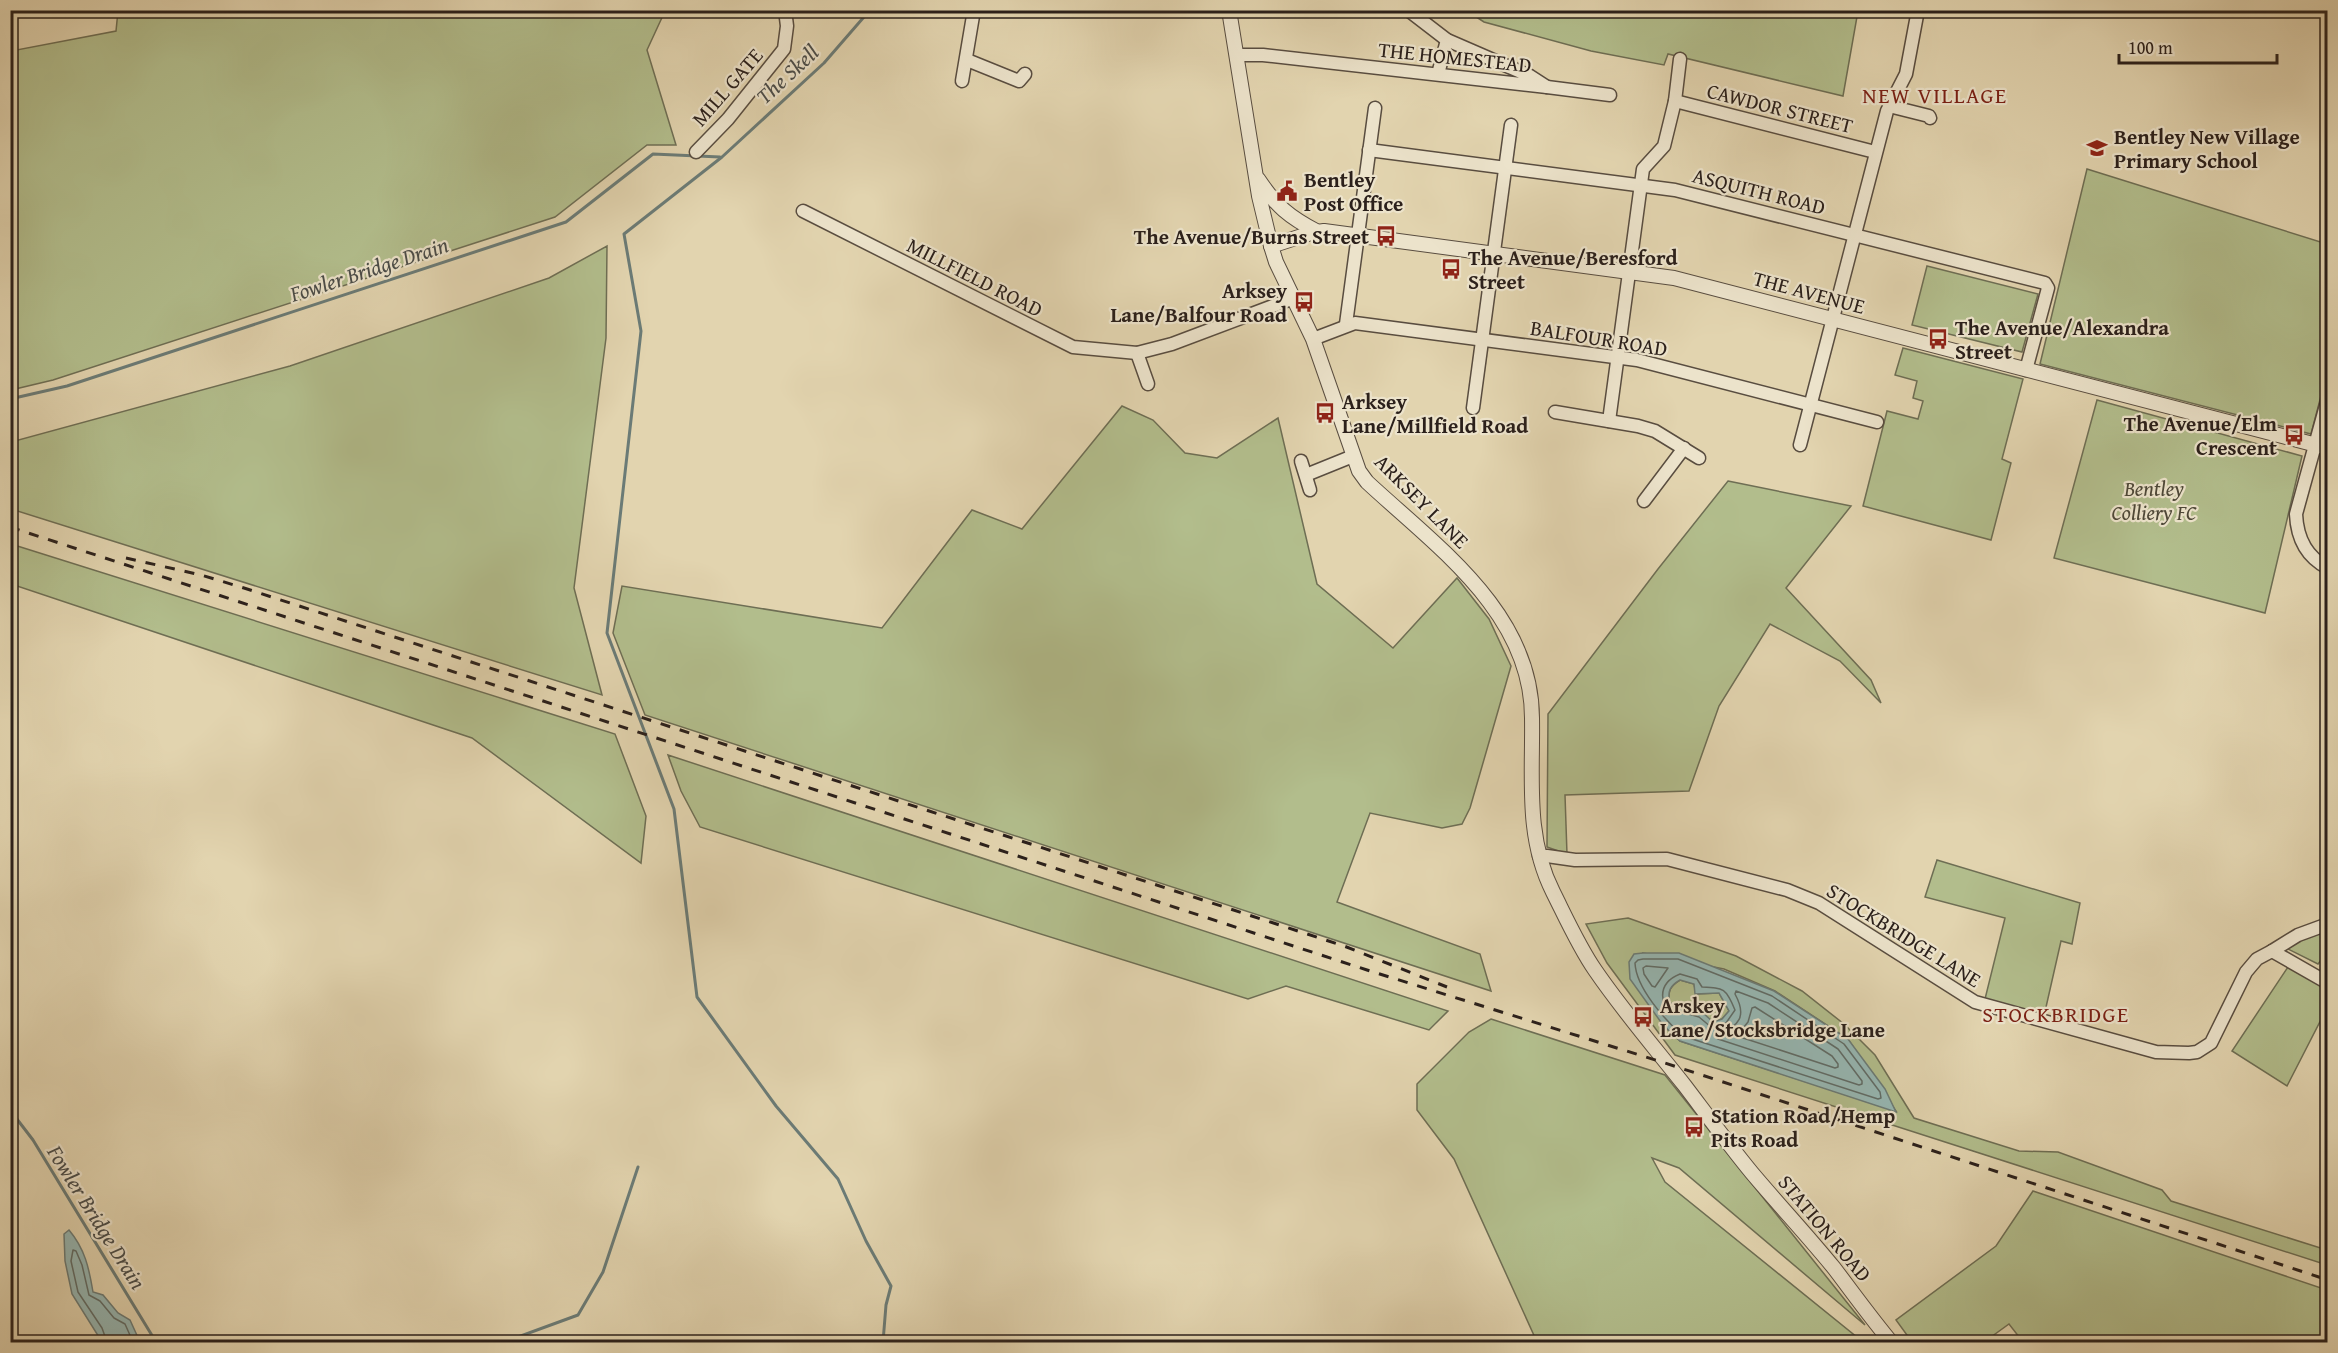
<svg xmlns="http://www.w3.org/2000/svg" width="2338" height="1353" viewBox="0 0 2338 1353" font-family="'Gentium Book Plus',serif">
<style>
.green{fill:#b2bd8c;stroke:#6e6e54;stroke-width:1.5;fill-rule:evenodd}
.water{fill:#96b7b3;stroke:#6b7b76;stroke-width:1.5;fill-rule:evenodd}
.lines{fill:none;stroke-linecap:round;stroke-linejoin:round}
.shore{stroke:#606c67;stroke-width:1.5}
.stream{stroke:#6b7b76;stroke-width:3}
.minor-casing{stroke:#594d40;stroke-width:15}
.tertiary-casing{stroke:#594d40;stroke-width:16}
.minor{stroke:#ece3cb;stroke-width:12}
.tertiary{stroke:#ece3cb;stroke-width:14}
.rail{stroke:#2b201b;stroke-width:3;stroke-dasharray:10 10;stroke-linecap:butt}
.labels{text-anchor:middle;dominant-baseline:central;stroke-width:4.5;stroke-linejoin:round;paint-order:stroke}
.street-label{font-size:21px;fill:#2b201b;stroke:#ece3cb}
.poi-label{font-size:21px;font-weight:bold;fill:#2b201b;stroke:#ece3cb;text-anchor:start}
.park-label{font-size:21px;font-style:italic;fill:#4d4737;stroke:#ece3cb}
.water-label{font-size:22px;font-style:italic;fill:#4b4d49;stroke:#ece3cb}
.neighbourhood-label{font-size:22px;letter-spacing:1.5px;fill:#7a1f14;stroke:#ece3cb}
</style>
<rect width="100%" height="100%" fill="#e2d4af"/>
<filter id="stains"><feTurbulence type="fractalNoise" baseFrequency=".00333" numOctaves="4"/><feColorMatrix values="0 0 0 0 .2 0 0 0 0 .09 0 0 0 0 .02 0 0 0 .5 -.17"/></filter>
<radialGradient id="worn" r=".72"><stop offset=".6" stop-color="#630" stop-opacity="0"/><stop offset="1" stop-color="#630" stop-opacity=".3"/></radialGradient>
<!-- green -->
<g class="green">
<path d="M118 11H665L647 50 676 145H647L555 217 53 380 11 390V51L116 31Z"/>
<path d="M1467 11H1858L1843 96 1668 54 1664 65 1591 51 1484 22Z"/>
<path d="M2087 169 2327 244V373L2311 434 2040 364Z"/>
<path d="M607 246 606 338 574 588 602 695 11 509V442L290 366 549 278Z"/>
<path d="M1927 266 2038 294 2022 352 1912 325Z"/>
<path d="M1903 348 2023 379 2002 459 2011 463 1991 540 1863 506 1887 411 1918 419 1923 401 1913 398 1917 381 1895 375Z"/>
<path d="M2097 400 2302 456 2265 613 2054 558Z"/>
<path d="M1122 406 1153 420 1185 453 1217 458 1278 418 1317 584 1393 648 1457 578 1489 619 1511 666 1470 808 1462 824 1442 828 1370 813 1337 902 1480 954 1491 991 645 715 613 633 622 586 882 628 972 510 1022 529Z"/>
<path d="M1728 481 1851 506 1786 588 1871 680 1881 703 1840 661 1770 624 1719 706 1689 791 1565 795 1567 854 1547 847 1548 714 1658 569Z"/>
<path d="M11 544 615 734 646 816 641 863 472 738 11 584Z"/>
<path d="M668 755 1448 1011 1429 1030 1286 986 1248 999 700 827 681 791Z"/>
<path d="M1937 860 2080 903 2072 944 2061 941 2044 1016 1985 999 2005 918 1925 897Z"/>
<path d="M1628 918 1736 956 1802 991 1844 1024 1875 1055 1914 1118 2019 1151 2058 1152 2162 1190 2171 1201 2327 1250V1265L1675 1055 1607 963 1586 924ZM1643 953 1724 969 1775 991 1848 1039 1896 1111 1680 1041 1663 1025Z"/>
<path d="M2327 929V953L2318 964 2284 947Z"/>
<path d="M2288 967 2327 989V1008L2287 1086 2232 1051Z"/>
<path d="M1680 980 1694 984 1696 994 1719 993 1729 1011 1722 1019 1713 1022 1691 1008 1669 1003C1668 991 1670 986 1680 980Z"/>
<path d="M1491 1019 1665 1075 1865 1325 1679 1168 1652 1158 1665 1182 1863 1342H1537L1454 1159 1417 1110V1084L1469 1032Z"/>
<path d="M2033 1191 2327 1290V1342H2023L2009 1324 1984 1342H1912L1896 1320 1996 1246Z"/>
</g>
<!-- water -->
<g class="water">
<path d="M1643 953H1679L1774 991 1848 1039 1885 1089 1896 1112 1680 1041 1663 1025 1630 979 1629 962 1634 954ZM1680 980 1694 984 1695 994 1719 993 1729 1011 1722 1019 1713 1022 1702 1012 1670 1003C1667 991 1670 986 1680 980Z"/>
<path d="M69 1230C85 1249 89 1268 93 1292L103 1295 118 1313 130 1320 140 1342H102L72 1294 65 1261 64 1234Z"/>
</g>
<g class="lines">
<!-- shore -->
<g class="shore">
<path d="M1643 959H1678L1772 996 1844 1044 1880 1092 1881 1098 1878 1099 1683 1036C1665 1020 1636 988 1635 963L1638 960Z"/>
<path d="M1646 966 1668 968 1655 987 1652 986 1644 974 1643 968Z"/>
<path d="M1680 974 1697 979 1702 987C1724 988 1726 988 1735 1010L1726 1023 1711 1027 1699 1017 1665 1007C1659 991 1665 980 1680 974Z"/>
<path d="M1736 991 1768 1003 1838 1049 1862 1081V1084L1859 1085 1718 1039 1717 1035C1740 1026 1747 1016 1735 994Z"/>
<path d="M1755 1007 1832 1056 1838 1064V1067L1835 1068 1740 1037 1739 1033 1748 1022 1752 1008Z"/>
<path d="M107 1342 102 1328 78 1292 71 1261 73 1250 76 1251 82 1265 89 1295 100 1301 114 1318 125 1324 133 1342"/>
</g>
<!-- stream -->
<g class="stream">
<path d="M870 10 824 63 722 157 624 234 641 331 607 633 674 809 697 997 776 1106 838 1179 866 1241 891 1286 886 1305 883 1342"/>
<path d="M10 399 67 386 566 222 653 154 720 157"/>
<path d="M10 1110 33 1140 156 1342"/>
<path d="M504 1342 578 1315 603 1272 638 1167"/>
</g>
<!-- minor casing -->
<g class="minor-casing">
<g id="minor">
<path d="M1237 55H1263L1547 87 1530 76 1447 40 1408 10"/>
<path d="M967 60 1019 81 1025 74"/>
<path d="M1438 74 1447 40"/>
<path d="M962 81 974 10"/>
<path d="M1547 87 1610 95"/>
<path d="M1675 101 1875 152"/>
<path d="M1889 106 1929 116 1930 118"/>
<path d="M1369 150 1675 190 2045 283 2048 288 2026 370"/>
<path d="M696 152 728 119 784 49 787 26 785 10"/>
<path d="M803 211 1073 347 1137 353 1172 344 1294 298"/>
<path d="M1346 324 1375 108"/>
<path d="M1313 339 1355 323 1637 360 1877 422"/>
<path d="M1137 353 1148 384"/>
<path d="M2328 398 2296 514C2297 537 2306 557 2328 568"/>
<path d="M1473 408 1511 125"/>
<path d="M1555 412 1638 426 1655 431 1699 458"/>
<path d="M1609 421 1643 169 1664 146 1675 101 1680 59"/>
<path d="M1800 445 1887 111 1906 74 1918 10"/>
<path d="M1301 461 1310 490"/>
<path d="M1306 475 1353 456"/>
<path d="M1644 501 1684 448"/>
<path d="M1539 856H1547L1575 860 1667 859 1787 890 1819 903 1975 1002 2156 1052 2189 1053 2197 1052 2211 1043 2246 972 2257 959 2272 951 2328 983"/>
<path d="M2272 951 2298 935 2328 924"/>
</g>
</g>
<!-- tertiary casing -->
<g class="tertiary-casing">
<g id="tertiary">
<path d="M1229 10 1259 196 1271 246 1276 262 1313 339 1359 471 1367 482C1437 547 1532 613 1532 718 1533 777 1525 837 1553 892 1566 918 1579 947 1595 970 1623 1011 1655 1048 1685 1086 1707 1115 1729 1145 1752 1173 1779 1205 1808 1236 1834 1268 1853 1293 1871 1318 1891 1342"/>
<path d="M1258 179C1276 206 1289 217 1318 232"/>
<path d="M1271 246 1311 233 1324 231 1674 278 2328 448"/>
</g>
</g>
<!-- minor -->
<use href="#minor" class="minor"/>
<!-- tertiary -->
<use href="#tertiary" class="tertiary"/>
<!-- rail -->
<g class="rail">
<path d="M10 527 1367 970 1665 1063 2328 1280"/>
<path d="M126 558 201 575 244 588 1344 946 1447 987"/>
</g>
</g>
<!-- icons -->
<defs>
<g id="school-bare" transform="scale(1.62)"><path d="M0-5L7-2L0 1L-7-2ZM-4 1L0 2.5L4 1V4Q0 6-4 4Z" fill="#8f2418" stroke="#ece3cb" stroke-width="2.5" paint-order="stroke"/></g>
<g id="civic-bare" transform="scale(1.62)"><path d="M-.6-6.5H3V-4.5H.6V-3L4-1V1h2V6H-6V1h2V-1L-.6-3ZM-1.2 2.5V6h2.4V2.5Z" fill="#8f2418" stroke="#ece3cb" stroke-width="2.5" paint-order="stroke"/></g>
<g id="bus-bare" transform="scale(1.62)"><path d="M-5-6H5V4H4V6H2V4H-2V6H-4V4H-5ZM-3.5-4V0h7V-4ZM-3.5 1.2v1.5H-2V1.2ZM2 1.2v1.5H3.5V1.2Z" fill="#8f2418" stroke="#ece3cb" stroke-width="2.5" paint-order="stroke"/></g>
</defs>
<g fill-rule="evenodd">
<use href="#school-bare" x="2097" y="148"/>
<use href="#civic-bare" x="1287" y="191"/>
<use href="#bus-bare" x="1386" y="236"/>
<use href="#bus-bare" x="1451" y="269"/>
<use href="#bus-bare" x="1304" y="302"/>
<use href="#bus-bare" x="1938" y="339"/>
<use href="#bus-bare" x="1325" y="413"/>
<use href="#bus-bare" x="2294" y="435"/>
<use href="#bus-bare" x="1643" y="1017"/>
<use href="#bus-bare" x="1694" y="1127"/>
</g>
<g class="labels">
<!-- street labels -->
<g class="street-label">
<text transform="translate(1455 57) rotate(6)">THE HOMESTEAD</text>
<text transform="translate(727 87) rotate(-49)">MILL GATE</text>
<text transform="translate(1780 108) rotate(14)">CAWDOR STREET</text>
<text transform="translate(1759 191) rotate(14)">ASQUITH ROAD</text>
<text transform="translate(975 277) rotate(27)">MILLFIELD ROAD</text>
<text transform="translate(1809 292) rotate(15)">THE AVENUE</text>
<text transform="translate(1599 338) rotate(9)">BALFOUR ROAD</text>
<text transform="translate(1422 501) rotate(45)">ARKSEY LANE</text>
<text transform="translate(1904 935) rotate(32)">STOCKBRIDGE LANE</text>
<text transform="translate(1825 1228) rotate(50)">STATION ROAD</text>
</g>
<!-- poi labels -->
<g class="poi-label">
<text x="2114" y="136">Bentley New Village<tspan x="2114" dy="24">Primary School</tspan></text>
<text x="1304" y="179">Bentley<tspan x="1304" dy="24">Post Office</tspan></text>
<text x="1369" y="236" text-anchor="end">The Avenue/Burns Street</text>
<text x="1468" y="257">The Avenue/Beresford<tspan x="1468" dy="24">Street</tspan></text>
<text x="1287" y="290" text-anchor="end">Arksey<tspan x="1287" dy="24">Lane/Balfour Road</tspan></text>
<text x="1955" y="327">The Avenue/Alexandra<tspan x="1955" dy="24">Street</tspan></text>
<text x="1342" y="401">Arksey<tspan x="1342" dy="24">Lane/Millfield Road</tspan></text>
<text x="2277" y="423" text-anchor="end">The Avenue/Elm<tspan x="2277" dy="24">Crescent</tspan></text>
<text x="1660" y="1005">Arskey<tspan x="1660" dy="24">Lane/Stocksbridge Lane</tspan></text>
<text x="1711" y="1115">Station Road/Hemp<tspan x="1711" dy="24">Pits Road</tspan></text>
</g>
<!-- park labels -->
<g class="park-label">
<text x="2154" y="488">Bentley<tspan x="2154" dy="24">Colliery FC</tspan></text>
</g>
<!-- water labels -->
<g class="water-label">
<text transform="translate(787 74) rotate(-43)">The Skell</text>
<text transform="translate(369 269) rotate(-18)">Fowler Bridge Drain</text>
<text transform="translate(97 1217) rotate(58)">Fowler Bridge Drain</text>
</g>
<!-- neighbourhood labels -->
<g class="neighbourhood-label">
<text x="1935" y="95">NEW VILLAGE</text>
<text x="2056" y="1014">STOCKBRIDGE</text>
</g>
</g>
<!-- margin -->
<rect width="2338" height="1353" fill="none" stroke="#e2d4af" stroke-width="36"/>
<rect x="12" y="12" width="2314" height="1329" fill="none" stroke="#2b201b" stroke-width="3"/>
<rect x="18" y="18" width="2302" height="1317" fill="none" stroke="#2b201b" stroke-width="1.5"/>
<!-- scale -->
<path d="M2119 54v9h158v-9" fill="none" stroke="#2b201b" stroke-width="3"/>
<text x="2128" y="54" font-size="18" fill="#2b201b" stroke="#ece3cb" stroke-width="4.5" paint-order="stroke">100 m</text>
<rect width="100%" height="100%" filter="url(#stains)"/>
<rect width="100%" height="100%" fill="url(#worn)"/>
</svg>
